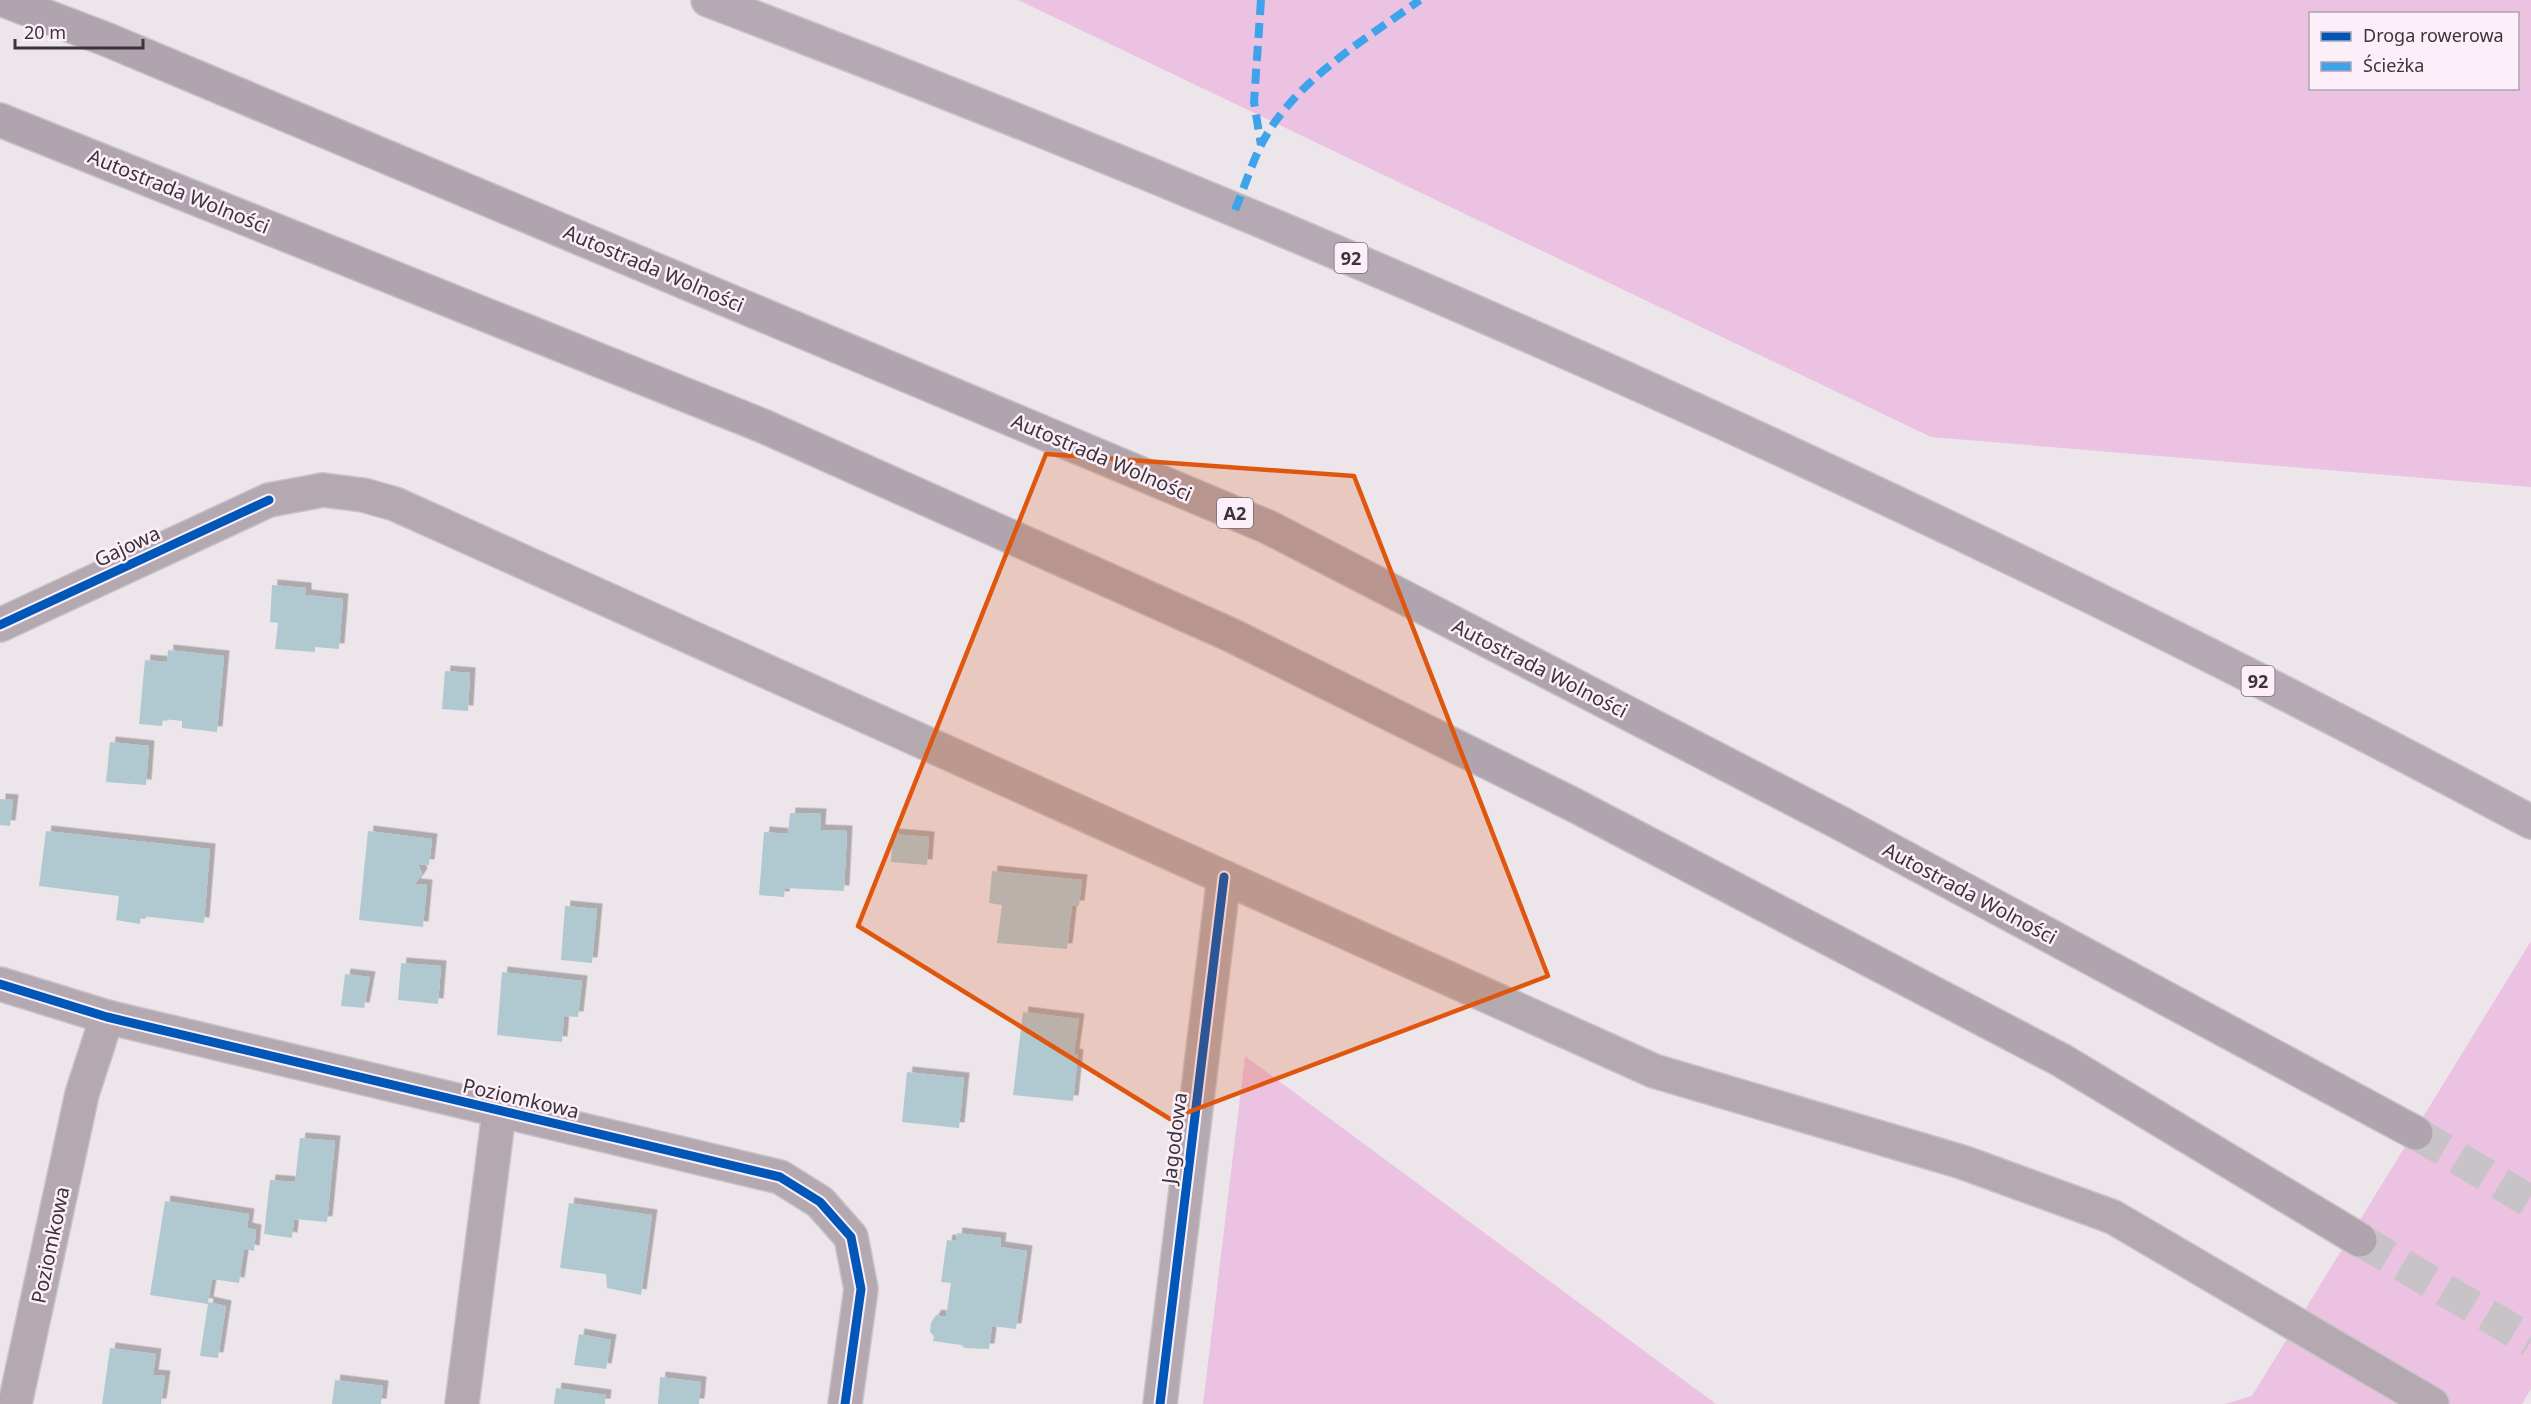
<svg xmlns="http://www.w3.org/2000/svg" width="2531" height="1404" viewBox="0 0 2531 1404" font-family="'Noto Sans',sans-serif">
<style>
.green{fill:#ecc2e2;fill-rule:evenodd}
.building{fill:#b0c9d1;filter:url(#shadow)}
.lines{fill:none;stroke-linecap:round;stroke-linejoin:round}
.highway-tunnel{stroke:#c8c3c7;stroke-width:33;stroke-dasharray:33 16;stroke-linecap:butt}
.minor-casing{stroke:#c8c3c7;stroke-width:36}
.major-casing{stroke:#c8c3c7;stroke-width:36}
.highway-casing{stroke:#c8c3c7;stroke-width:36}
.minor{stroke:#b4a9b0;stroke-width:33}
.major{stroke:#b5aab4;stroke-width:33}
.highway{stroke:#b0a5af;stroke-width:33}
.quiet{stroke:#3fa3ec;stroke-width:8;stroke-dasharray:15 8;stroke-linecap:butt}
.cycleway-casing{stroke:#fdeffa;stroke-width:13}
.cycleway{stroke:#0057b8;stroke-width:9}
.marked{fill:#df570e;fill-opacity:0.2;stroke:#df570e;stroke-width:4.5;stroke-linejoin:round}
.labels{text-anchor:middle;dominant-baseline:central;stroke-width:5;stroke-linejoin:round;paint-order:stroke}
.shield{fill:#fdeffa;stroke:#746d73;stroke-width:1.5}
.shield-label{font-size:18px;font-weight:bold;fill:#3a3539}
.street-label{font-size:20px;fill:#3a3539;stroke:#fdeffa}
</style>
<defs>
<filter id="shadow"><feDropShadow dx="5.5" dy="-5.5" stdDeviation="0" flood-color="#0004"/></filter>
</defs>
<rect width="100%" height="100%" fill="#ece6eb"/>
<!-- green -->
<g class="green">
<path d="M1018 0H2531V487L1931 437ZM2310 14H2518V88H2310Z"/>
<path d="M2531 941V1389L2522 1404H2225L2252 1396Z"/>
<path d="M1245 1056 1716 1404H1203Z"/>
</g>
<!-- building -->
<g class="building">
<path d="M272 585 306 588V595L343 599 339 649 315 647V652L275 649 278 623 270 622Z"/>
<path d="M168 650 224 656 217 732 182 728V721L163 719 162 726 139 724 145 660 167 662Z"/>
<path d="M445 671 470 673 468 711 442 709Z"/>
<path d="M110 742 149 746 146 785 106 782Z"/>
<path d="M0 799 13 800 10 826 0 825Z"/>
<path d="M790 813 821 814 820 830 847 831 844 891 785 888 784 897 759 895 764 832 788 834Z"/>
<path d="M46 831 210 849 204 923 141 916 140 924 116 920 119 896 39 886Z"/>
<path d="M368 831 432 839 429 865 418 864 422 874 415 884 427 885 423 927 359 920Z"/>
<path d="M893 834 929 837 927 865 891 862Z"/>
<path d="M992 871 1082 880 1079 906H1072L1067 949 997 943 1002 905 989 903Z"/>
<path d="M565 906 597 909 592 963 561 960Z"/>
<path d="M401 963 441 966 438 1004 398 1000Z"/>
<path d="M502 972 582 981 578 1017 564 1016 562 1042 497 1035Z"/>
<path d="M345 974 370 977 364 1008 341 1006Z"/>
<path d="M1023 1012 1079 1019 1074 1054 1078 1055 1073 1101 1013 1095Z"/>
<path d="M907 1072 964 1078 959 1128 902 1122Z"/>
<path d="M300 1138 335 1141 327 1222 294 1219 292 1238 264 1234 270 1180 295 1182Z"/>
<path d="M165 1201 249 1214 247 1228 256 1230 254 1251 244 1249 239 1283 212 1279 208 1302 226 1306 218 1358 200 1356 208 1304 150 1295Z"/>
<path d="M569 1203 652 1215 641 1295 607 1288 606 1274 560 1268Z"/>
<path d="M957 1233 1001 1238 1000 1247 1027 1251 1016 1329 992 1326 989 1349 965 1348 961 1345 933 1341 934 1336 930 1332 931 1323 936 1315 946 1317 951 1283 941 1282 947 1240 956 1241Z"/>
<path d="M579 1334 611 1340 606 1369 574 1365Z"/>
<path d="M110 1348 156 1354 153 1375 165 1376 161 1404H102Z"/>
<path d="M660 1377 701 1382 699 1404H658Z"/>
<path d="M335 1380 383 1386 381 1404H332Z"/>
<path d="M556 1388 606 1395 605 1404H554Z"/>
</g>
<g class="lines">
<!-- highway-tunnel -->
<g class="highway-tunnel">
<path d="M2416 1133 2531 1202"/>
<path d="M2360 1240 2531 1341"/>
</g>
<!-- minor casing -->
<g class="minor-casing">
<g id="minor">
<path d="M0 625 269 500 323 490 363 495 395 504 1654 1071 1962 1162 2113 1217 2432 1404"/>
<path d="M0 984 107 1017 780 1177 820 1202 851 1237 861 1289 845 1404"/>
<path d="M15 1404 82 1094 107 1017"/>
<path d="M462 1404 499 1112"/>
<path d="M1160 1404 1224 877"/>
</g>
</g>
<!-- major casing -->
<g class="major-casing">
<path id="major" d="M708 0C1332 237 1943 507 2531 822"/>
</g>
<!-- highway casing -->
<g class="highway-casing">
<g id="highway">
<path d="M3 0 108 40 1268 527 1842 824 2416 1133"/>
<path d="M0 120 763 426 1231 635 1574 805 2061 1060 2360 1240"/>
</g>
</g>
<!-- minor -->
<use href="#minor" class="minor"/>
<!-- major -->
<use href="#major" class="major"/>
<!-- highway -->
<use href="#highway" class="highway"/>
<!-- quiet -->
<g class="quiet">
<path d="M1261 0 1254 102 1261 145"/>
<path d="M1235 210C1244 188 1251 166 1261 145 1293 82 1364 40 1420 0"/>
</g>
<!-- cycleway casing -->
<g class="cycleway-casing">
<g id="cycleway">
<path d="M0 625 269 500"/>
<path d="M0 984 107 1017 780 1177 820 1202 851 1237 861 1289 845 1404"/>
<path d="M1160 1404 1224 877"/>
</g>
</g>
<!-- cycleway -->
<use href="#cycleway" class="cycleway"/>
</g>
<!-- marked area -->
<path class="marked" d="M1046 454 1354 476 1548 976 1170 1119 858 926Z"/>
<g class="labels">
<!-- shield labels -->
<g class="shield">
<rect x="1334.5" y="243" width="33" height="30" rx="4.5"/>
<rect x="1217" y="498" width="36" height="30" rx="4.5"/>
<rect x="2241.5" y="666" width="33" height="30" rx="4.5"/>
</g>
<g class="shield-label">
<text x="1351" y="258">92</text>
<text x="1235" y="513">A2</text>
<text x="2258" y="681">92</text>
</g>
<!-- street labels -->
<g class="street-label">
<text transform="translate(179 191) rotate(22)">Autostrada Wolności</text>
<text transform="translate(654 268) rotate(23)">Autostrada Wolności</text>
<text transform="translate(1102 457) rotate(23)">Autostrada Wolności</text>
<text transform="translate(127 546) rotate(-25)">Gajowa</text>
<text transform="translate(1540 668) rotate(27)">Autostrada Wolności</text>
<text transform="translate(1970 893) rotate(28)">Autostrada Wolności</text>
<text transform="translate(521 1098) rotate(13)">Poziomkowa</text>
<text transform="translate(1174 1138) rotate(-83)">Jagodowa</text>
<text transform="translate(50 1245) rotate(-78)">Poziomkowa</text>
</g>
</g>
<!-- legend -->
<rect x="2309" y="12" width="210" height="78" fill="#fdeffa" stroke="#afa5ad" stroke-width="1.5"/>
<rect x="2321" y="32" width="30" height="9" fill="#0057b8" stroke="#afa5ad" stroke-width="1.5"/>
<text x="2363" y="42" font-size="18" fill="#3a3539">Droga rowerowa</text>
<rect x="2321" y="62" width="30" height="9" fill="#3fa3ec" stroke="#afa5ad" stroke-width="1.5"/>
<text x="2363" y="72" font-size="18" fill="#3a3539">Ścieżka</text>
<!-- scale -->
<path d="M15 39v9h128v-9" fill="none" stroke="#3a3539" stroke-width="3"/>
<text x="24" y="39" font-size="18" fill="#3a3539" stroke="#fdeffa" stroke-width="4.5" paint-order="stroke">20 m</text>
</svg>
